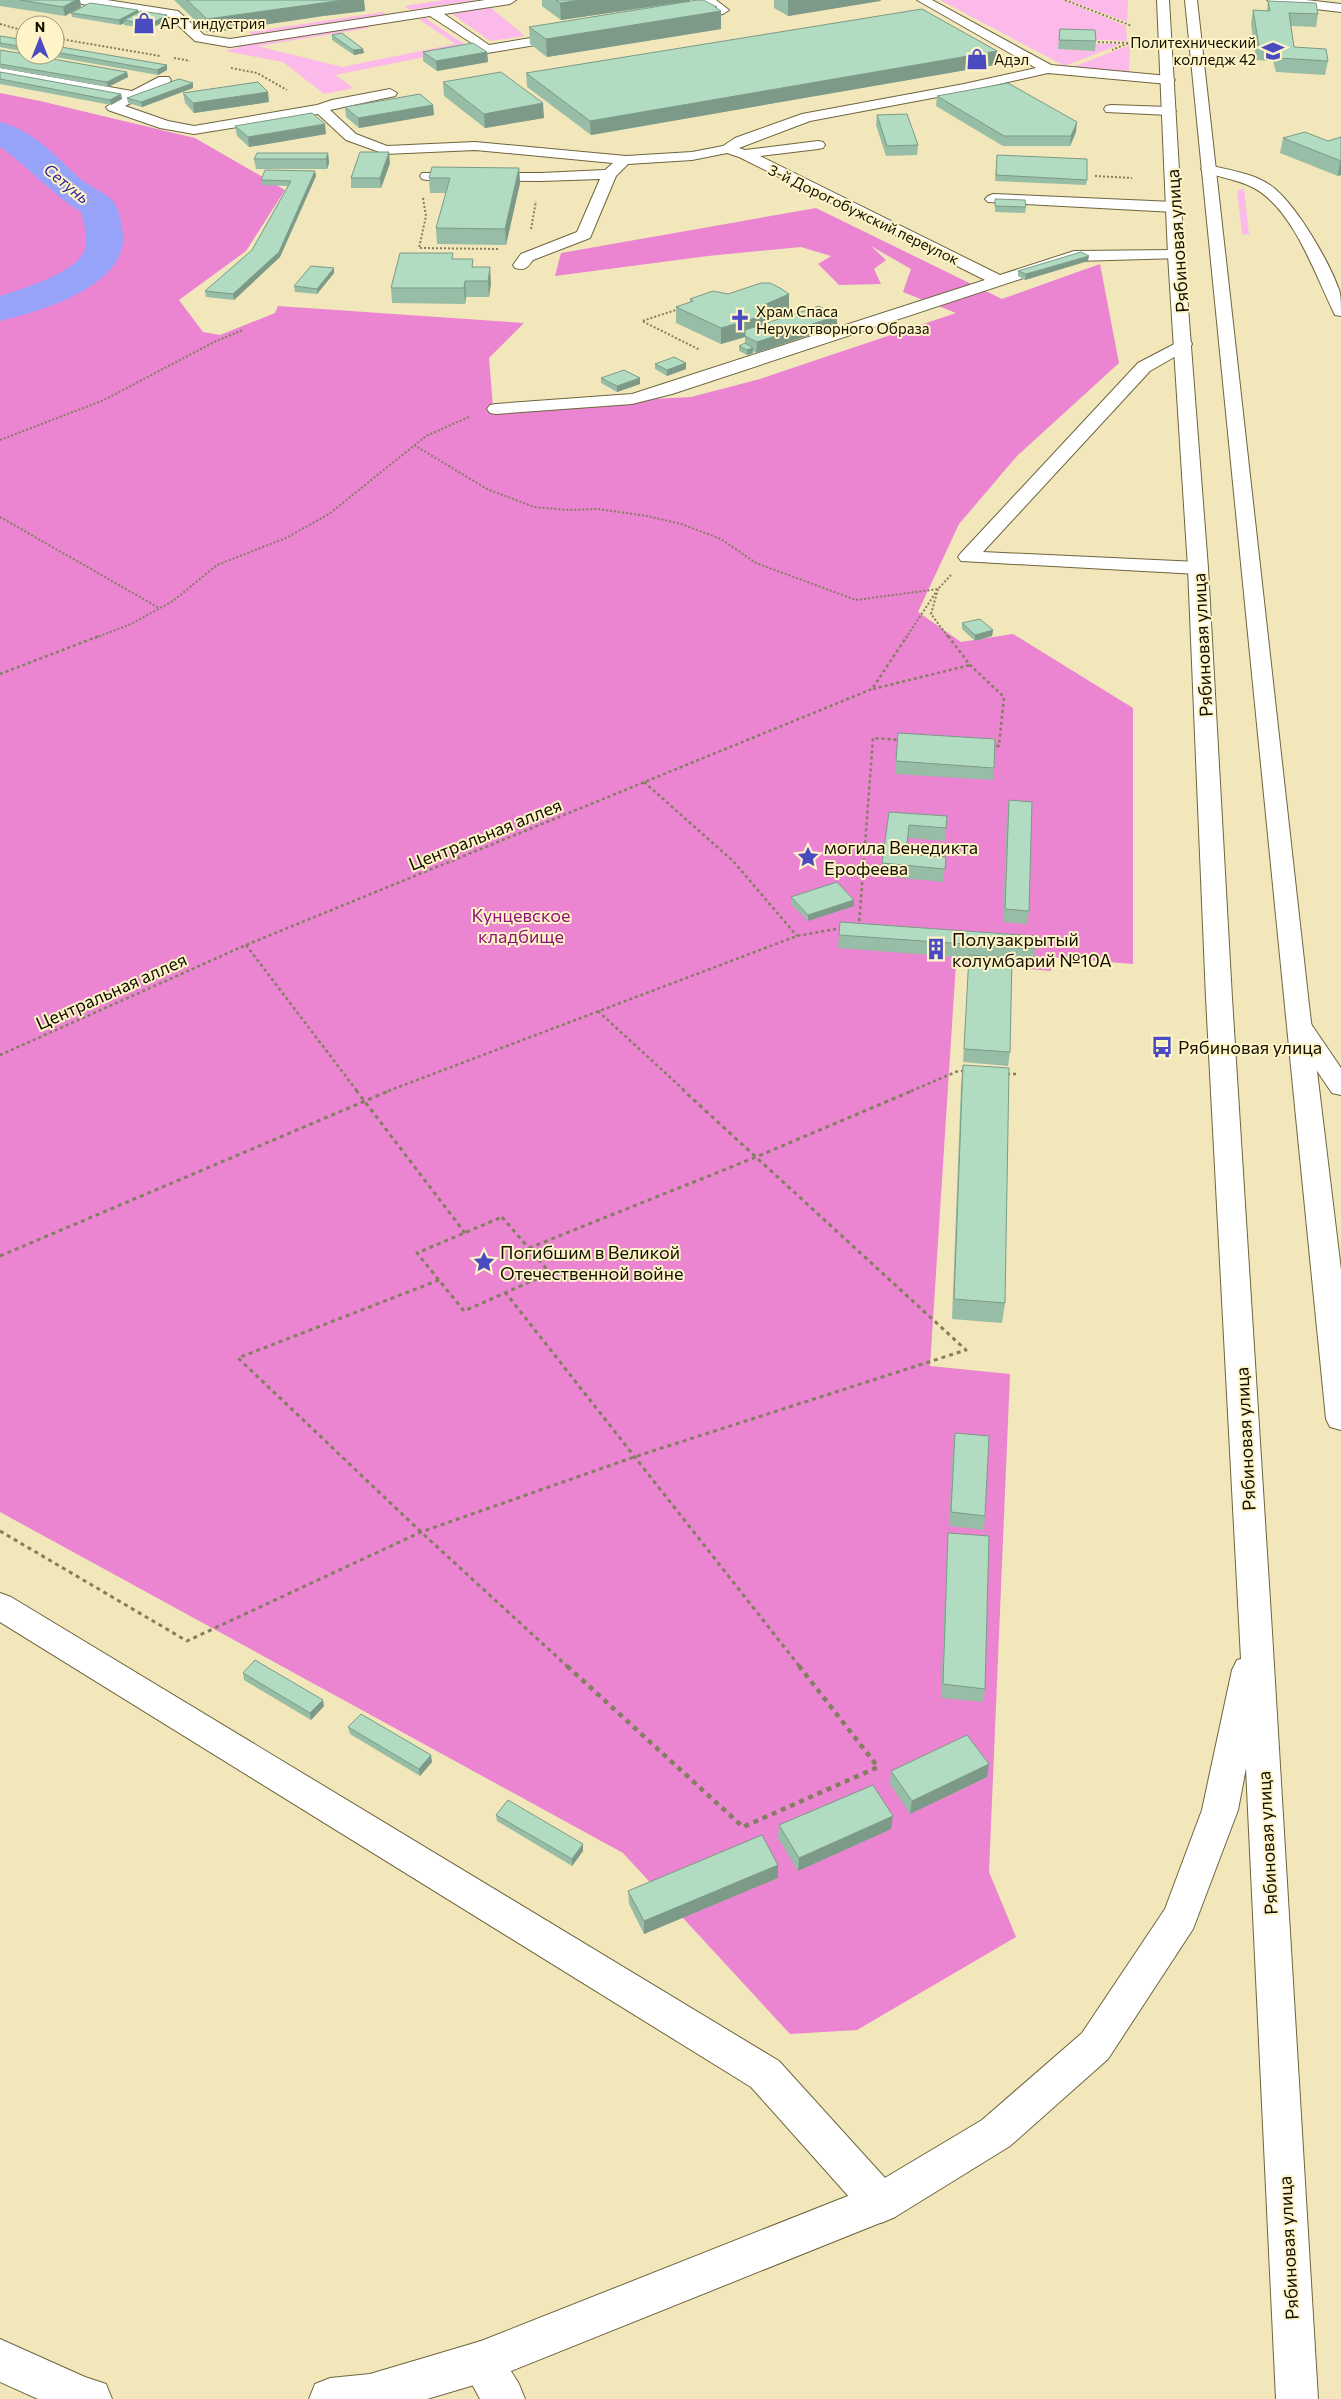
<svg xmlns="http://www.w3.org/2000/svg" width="1341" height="2399" viewBox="0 0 1341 2399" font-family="Commissioner,sans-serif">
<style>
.green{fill:#fcbaea}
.forest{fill:#eb85d2}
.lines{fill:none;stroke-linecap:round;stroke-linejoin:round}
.river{fill:#97a3f9;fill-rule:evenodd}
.minor-casing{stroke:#6f653d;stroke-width:2}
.major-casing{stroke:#6f653d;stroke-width:2}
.path-far3{stroke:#847e60;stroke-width:2;stroke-dasharray:2 2;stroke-linecap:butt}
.path-far2{stroke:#847e60;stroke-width:2.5;stroke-dasharray:3 3;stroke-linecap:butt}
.path-far1{stroke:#847e60;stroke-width:3;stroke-dasharray:4 4;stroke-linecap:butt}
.path{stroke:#847e60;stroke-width:4.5;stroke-dasharray:5 5;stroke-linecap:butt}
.minor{fill:#fff;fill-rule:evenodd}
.major{fill:#fff;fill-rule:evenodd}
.wall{fill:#98bda6}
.shaded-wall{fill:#7c9a87}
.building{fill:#b1dcc1;stroke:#7c9a87}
.labels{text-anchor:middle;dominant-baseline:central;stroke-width:4;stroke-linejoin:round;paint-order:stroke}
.far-poi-label{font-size:15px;fill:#131002;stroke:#fef4c7;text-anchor:start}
.far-street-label{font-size:15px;fill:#131002;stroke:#fef4c7}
.far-water-label{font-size:16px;font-style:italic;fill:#2d1e99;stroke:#fef4c7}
.street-label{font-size:18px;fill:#131002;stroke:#fef4c7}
.poi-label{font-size:18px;fill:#131002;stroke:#fef4c7;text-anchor:start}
.park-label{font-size:18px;fill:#8e1279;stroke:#fef4c7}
</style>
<rect width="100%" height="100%" fill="#f1e7ba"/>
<!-- green -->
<g class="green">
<path d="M443 0H477L410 10 404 6Z"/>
<path d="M940 0H1063L1126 26 1127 41 1059 38V49L1094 51V44H1121L1065 66Z"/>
<path d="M1068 0H1128L1127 22Z"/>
<path d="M489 6 525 36 490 41 451 13Z"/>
<path d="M383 12 387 15 253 36 249 32Z"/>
<path d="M425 18 470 48 335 75 354 88 324 94 283 62 225 51 251 43 367 25 369 28 257 46 342 67 455 44 419 19Z"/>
<path d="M1130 45 1129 73 1070 68Z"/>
<path d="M1244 188 1249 235 1242 234 1237 191Z"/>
</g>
<!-- forest -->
<path class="forest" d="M0 93 40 101 195 138 285 190 246 251 179 300 203 332 220 335 275 313 278 306 524 323 489 358 493 407 691 397 760 379 956 313 903 292 911 269 871 246 886 260 874 269 881 284 839 285 818 264 831 256 801 247 708 256 555 276 561 253 816 208 1002 299 1100 264 1119 363 1017 456 959 524 918 612 961 642 1013 634 1133 708V964L1051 957V971L956 963 930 1366 1010 1374 989 1872 1016 1937 857 2030 790 2034 623 1853 0 1512Z"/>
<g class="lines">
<!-- river -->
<path class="river" d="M0 122C31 129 55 155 77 176 87 186 102 190 112 200 118 207 121 219 122 228 134 285 41 311 0 321V296C21 289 76 273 84 251 89 239 84 224 81 212 51 194 29 167 0 147Z"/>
<!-- minor casing -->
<g class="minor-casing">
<g id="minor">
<path d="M76 0H107L178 11 204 35 230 39 485 0H516L510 4 444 14 489 45 567 32 574 36 567 40 487 53 430 16 230 47 195 41 169 17 82 4Z"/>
<path d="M701 0H716L729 10 723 14 684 21 679 20 678 17 679 14 711 8Z"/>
<path d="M917 0H932L1051 65 1168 76 1175 80 1168 84 1048 73 964 92 810 121 739 148 745 150 818 141 823 142 825 145 823 148 818 149 760 156 1000 275 1074 251 1176 250 1182 252 1184 255 1182 258 1075 261 672 394 632 404 496 414 490 413 487 409 490 405 496 404 632 394 985 280 739 157 727 153 692 160 628 164 616 176 590 238 533 260C527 268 525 271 515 268L513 265 521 254 577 232 600 179 541 181 427 180 422 179 420 176 422 173H541L605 170 613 163 475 150 385 154 346 140 318 114 194 134 160 128 108 110 106 107 120 98 0 76V68L132 91 159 77H169L171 80 169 83 125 106 168 121 194 126 317 105 332 100 390 89 397 93 395 96 330 110 356 134 387 146 475 142 626 156 692 152 723 146 735 138 802 114 964 84 1036 68Z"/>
<path d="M1267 0H1306L1341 4V12L1273 4Z"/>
<path d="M1111 105 1169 107 1176 111 1169 115 1106 112 1104 109 1106 106Z"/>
<path d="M1208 165C1228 170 1253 173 1270 185 1295 202 1331 264 1340 293 1341 300 1341 309 1341 316L1335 315 1333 311C1315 274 1293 209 1254 188 1239 180 1220 177 1203 172L1201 169Z"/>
<path d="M993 194 1174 202 1182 207 1174 212 988 202 985 199 988 196Z"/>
<path d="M1184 339 1190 340 1192 344 1190 348 1150 371 983 552 1198 562 1205 564 1208 568 1205 572 1198 574 961 561 958 557 961 553 1138 363Z"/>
<path d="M1300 1019 1309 1021 1341 1068V1095L1332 1093 1287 1027 1291 1021Z"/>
<path d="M0 1593 11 1597 779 2061 895 2189 901 2203 895 2217 881 2223 867 2217 751 2087 0 1622Z"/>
<path d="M481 2341 496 2347 519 2384 525 2399H480L460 2362 466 2347Z"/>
</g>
</g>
<!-- major casing -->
<g class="major-casing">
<g id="major">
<path d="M1157 0H1169L1184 255 1208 568 1232 998 1272 1632 1318 2399H1276L1246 1768 1238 1810 1193 1929 1108 2059 1010 2146 895 2217 481 2383 427 2399H309L315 2384 330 2378 370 2374 481 2341 868 2188 982 2120 1082 2033 1165 1909 1202 1810 1232 1670 1237 1660 1241 1659 1206 998 1188 568 1168 255Z"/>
<path d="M1185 0H1197L1309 1005 1341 1270V1430L1330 1427 1326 1419Z"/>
<path d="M0 2339 85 2377 106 2384 112 2399H38L0 2382Z"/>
</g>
</g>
<!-- path-far3 -->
<g class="path-far3">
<path d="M1065 0 1132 26"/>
<path d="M0 24 25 31"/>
<path d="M55 38 160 56"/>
<path d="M1094 42 1129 43 1112 50"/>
<path d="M174 58 190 61"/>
<path d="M231 68 257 73 287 90"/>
<path d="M1095 176 1132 178"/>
<path d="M423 198 426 216 419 248 499 249"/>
<path d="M531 229 536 201"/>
<path d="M679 309 642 321 700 350"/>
<path d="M0 440 104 400 214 342 243 330"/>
<path d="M414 445 487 489 534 507 568 510 598 509 647 516 681 524 721 539 756 563 856 600 938 589 951 575"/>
<path d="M0 517 159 608"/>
<path d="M938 589 931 614 949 638"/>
<path d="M95 638 131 624 173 601 217 565 286 538 329 514 426 436 471 416"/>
<path d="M906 638 936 592"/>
</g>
<!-- path-far2 -->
<g class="path-far2">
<path d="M948 636 970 665 1004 697 999 746H991"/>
<path d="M0 674 99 636"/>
<path d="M873 689 970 665"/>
<path d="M644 782 733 861 797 936"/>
<path d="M857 925H859L873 738 900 740"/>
<path d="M246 945 357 1091"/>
<path d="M598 1011 685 1091"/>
<path d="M0 1055 246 945 872 689 907 636"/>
<path d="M1007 1074H1018"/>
<path d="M388 1091 797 936 841 928"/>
<path d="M911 1091 958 1071H966"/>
</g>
<!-- path-far1 -->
<g class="path-far1">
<path d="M356 1090 465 1233"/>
<path d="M502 1217 550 1273 464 1311 417 1253Z"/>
<path d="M529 1248 756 1157 914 1090"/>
<path d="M0 1256 391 1090"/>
<path d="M439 1280 238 1358 421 1532 568 1667"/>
<path d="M505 1292 800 1667"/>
<path d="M0 1531 187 1641 421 1532 634 1457 966 1350 683 1090"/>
</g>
<!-- path -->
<path class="path" d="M567 1666 743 1827 878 1767 799 1666"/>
<!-- minor -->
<use href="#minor" class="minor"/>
<!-- major -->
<use href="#major" class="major"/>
</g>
<!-- wall -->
<g class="wall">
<path d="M0 0H80L81 7 65 16 0 6Z"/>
<path d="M174 0H364L365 11 323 16 208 33Z"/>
<path d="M542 0H690V1L561 20 542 6Z"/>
<path d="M774 0H881L880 1 788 16 774 8Z"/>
<path d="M1268 1 1318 14 1316 27 1291 26 1294 47 1328 61 1325 75 1276 72 1273 61 1256 60 1251 24 1253 10 1267 11Z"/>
<path d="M138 10 139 13 168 20 149 29 124 25V23L120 25 72 17 71 13Z"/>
<path d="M721 11V29L547 57 530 44 529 27Z"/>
<path d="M1060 29 1096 41 1095 51 1058 49Z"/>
<path d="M332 35 363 49 364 53 354 55 332 40Z"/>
<path d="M0 36 25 40V52L0 47Z"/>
<path d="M55 46 167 65V70L158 75 44 55H55Z"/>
<path d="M0 50 127 72 128 77 108 87 0 68Z"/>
<path d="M423 52H487L488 62 437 71 423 61Z"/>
<path d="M995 65 591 135 527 87 526 73Z"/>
<path d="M0 72 121 94 122 99 111 105 0 84Z"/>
<path d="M443 82 544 118 485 128 444 96Z"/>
<path d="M193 83V88L142 107 128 103 127 98Z"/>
<path d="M183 93 269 102 194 113 185 103Z"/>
<path d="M937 96 1076 132 1070 146H1003L936 106Z"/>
<path d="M345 107 434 115 359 128 346 117Z"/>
<path d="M877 115 918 145 917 155 886 156 876 125Z"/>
<path d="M235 126 326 134 249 147 237 136Z"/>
<path d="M1341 137V175L1338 176 1280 153 1283 138 1328 141Z"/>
<path d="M328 153 329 163 327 169H256L254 159Z"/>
<path d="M997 155 1087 180 1086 185 995 181Z"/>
<path d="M390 163 381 188H351V178Z"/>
<path d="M519 168 520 183 506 245 437 244 436 228 446 193H430L429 178Z"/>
<path d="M316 176 280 257 234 300 206 297 205 291 252 250 288 186 261 185V180Z"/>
<path d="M995 199 1026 207 1025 213 995 212Z"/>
<path d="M454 259 474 267 491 283 489 297H466L465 304 392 303 391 288Z"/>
<path d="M1088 261 1025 280 1018 276V271Z"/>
<path d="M334 273 317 294 295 292 294 286Z"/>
<path d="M690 299 789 310 763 321V324L837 316V326L756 353 753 351V353L747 355 739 351V346L745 344V337L721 344 676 323V307L690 302Z"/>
<path d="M686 363V369L667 376 655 369V364Z"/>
<path d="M601 378 640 384 617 392 601 383Z"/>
<path d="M962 623 993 630 992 636 975 641 962 629Z"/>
<path d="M898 733 994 768 993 780 895 774Z"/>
<path d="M1009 800 1029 911 1027 924 1003 922 1007 813Z"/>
<path d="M889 812 947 816 945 841 908 838 906 854 946 857 943 882 881 876Z"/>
<path d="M791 897 854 906 808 921 791 904Z"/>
<path d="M839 935 1035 949 1034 962 1012 961 1010 1052 1008 1066 963 1062 969 958 838 948Z"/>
<path d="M963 1065 1005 1303 1002 1323 952 1319 961 1085Z"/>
<path d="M955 1433 985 1516 984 1530 949 1526 953 1446Z"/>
<path d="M948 1533 985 1689 983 1702 941 1698 947 1546Z"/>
<path d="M243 1673 324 1706 311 1720 244 1680Z"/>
<path d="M348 1727 432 1762 420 1776 350 1734Z"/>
<path d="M891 1771 987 1777 910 1814 890 1784Z"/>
<path d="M496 1815 583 1851 572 1866 497 1821Z"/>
<path d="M779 1825 891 1829 798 1871 778 1838Z"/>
<path d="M778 1878 644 1934 629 1904 628 1891Z"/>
</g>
<!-- shaded-wall -->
<g class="shaded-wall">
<path d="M76 0H80L81 7 65 16 63 7Z"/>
<path d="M344 0H364L365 11 323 16 208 33 207 19Z"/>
<path d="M581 0H690V1L561 20 560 3Z"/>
<path d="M788 0H881L880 1 788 16Z"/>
<path d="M717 7V12L721 11V29L547 57 546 39Z"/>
<path d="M138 10 139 15 124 20V23L120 25 119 20Z"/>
<path d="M167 15 168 20 149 29V25Z"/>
<path d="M363 49 364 53 354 55 353 50Z"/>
<path d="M997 51 995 65 591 135 590 121Z"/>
<path d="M487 52 488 62 437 71 436 61Z"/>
<path d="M167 65V70L158 75 157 70Z"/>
<path d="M127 72 128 77 108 87 107 82Z"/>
<path d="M193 83V88L142 107 141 102Z"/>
<path d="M268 92 269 102 194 113 193 103Z"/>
<path d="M121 94 122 99 111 105 110 100Z"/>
<path d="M543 103 544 118 485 128 484 114Z"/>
<path d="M433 105 434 115 359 128 358 118Z"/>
<path d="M1077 122 1076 132 1070 146 1071 136Z"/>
<path d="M325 124 326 134 249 147 248 137Z"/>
<path d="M389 152 390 163 381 188 380 178Z"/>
<path d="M328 153 329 163 327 169 326 159Z"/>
<path d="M1341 161V175L1338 176 1340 162Z"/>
<path d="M519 168 520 183 506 245 505 229Z"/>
<path d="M315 171 316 176 280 257 234 300 233 294Z"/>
<path d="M1089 256 1088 261 1025 280 1026 274Z"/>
<path d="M490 267 491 283 489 297 488 281Z"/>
<path d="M334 268V273L317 294V289Z"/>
<path d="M465 281 466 297 465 304 464 288Z"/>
<path d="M789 294V310L763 321V328L762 332 747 336H745V330V337L721 344V328L757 317V308Z"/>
<path d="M837 316V326L756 353 757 342Z"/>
<path d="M753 348V353L747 355V350Z"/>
<path d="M686 363V369L667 376V370Z"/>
<path d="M640 378V384L617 392V386Z"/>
<path d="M993 630 992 636 975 641V635Z"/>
<path d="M854 900V906L808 921V915Z"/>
<path d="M323 1700 324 1706 311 1720 310 1713Z"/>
<path d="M431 1755 432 1762 420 1776 419 1769Z"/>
<path d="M989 1764 987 1777 910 1814 912 1801Z"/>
<path d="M893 1816 891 1829 798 1871 799 1858Z"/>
<path d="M583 1844V1851L572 1866V1859Z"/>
<path d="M778 1865V1878L644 1934V1921Z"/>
</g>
<!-- building -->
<g class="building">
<path d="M20 0H76L63 7Z"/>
<path d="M187 0H344L207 19Z"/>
<path d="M556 0H581L560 3Z"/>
<path d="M698 0H703L717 7H715L721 11 546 39 529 27Z"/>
<path d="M1268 1 1316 3 1318 14 1289 13 1294 47 1326 49 1328 61 1278 58 1275 47 1259 46 1253 10 1270 11Z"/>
<path d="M90 3 138 10 119 20 71 13Z"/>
<path d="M922 9 997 51 590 121 526 73Z"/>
<path d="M141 11 167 15 149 25 124 20Z"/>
<path d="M1060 29 1095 30 1096 41 1059 40Z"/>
<path d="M342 33 363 49 353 50 332 35Z"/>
<path d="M0 36 25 40V47L0 43Z"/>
<path d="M473 43 487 52 436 61 423 52Z"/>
<path d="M55 46 167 65 157 70 55 52Z"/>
<path d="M0 50 25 54V55H30L127 72 107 82 0 64Z"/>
<path d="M0 72 121 94 110 100 0 79Z"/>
<path d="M501 72 543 103 484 114 443 82Z"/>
<path d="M179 79 193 83 141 102 127 98Z"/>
<path d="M258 82 268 92 193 103 183 93Z"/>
<path d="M1008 83 1077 122 1071 136H1004L937 96Z"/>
<path d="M420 94 433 105 358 118 345 107Z"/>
<path d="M312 113 325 124 248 137 235 126Z"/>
<path d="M907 114 918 145 887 146 877 115Z"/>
<path d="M1305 132 1328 141 1341 137V161L1283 138Z"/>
<path d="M360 152H389L380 178H351Z"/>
<path d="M257 153H328L326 159H254Z"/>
<path d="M997 155 1087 159V180L996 175Z"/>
<path d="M432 167 519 168 505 229 436 228 450 178H429Z"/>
<path d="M265 170 315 171 279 252 233 294 205 291 252 250 291 181 261 180Z"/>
<path d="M995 199 1025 200 1026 207 995 206Z"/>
<path d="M1081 252 1089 256 1026 274 1018 271Z"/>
<path d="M400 253H453L452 259H473L472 267H490L488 281H465L464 288H391Z"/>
<path d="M311 266 334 268 317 289 294 286Z"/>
<path d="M761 283H770L780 288 789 294 757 308 763 312 762 316 721 328 676 307 693 301 690 299 713 291 728 294Z"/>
<path d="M819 306 837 316 757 342 745 336V330Z"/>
<path d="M745 343 753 348 747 350 739 346Z"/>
<path d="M674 357 686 363 667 370 655 364Z"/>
<path d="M624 370 640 378 617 386 601 378Z"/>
<path d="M980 619 993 630 975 635 962 623Z"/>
<path d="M898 733 995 739 994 768 896 761Z"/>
<path d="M1009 800 1032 802 1029 911 1005 909Z"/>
<path d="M889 812 947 816 946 828 909 825 906 854 946 857 945 869 882 863Z"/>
<path d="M837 882 854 900 808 915 791 897Z"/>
<path d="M840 922 1035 936V949L839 935Z"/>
<path d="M969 955 1012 958 1010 1052 964 1049Z"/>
<path d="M963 1065 1009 1068 1005 1303 954 1299Z"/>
<path d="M955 1433 989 1436 985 1516 951 1512Z"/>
<path d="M948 1533 989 1536 985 1689 943 1684Z"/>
<path d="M255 1660 323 1700 310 1713 243 1673Z"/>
<path d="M361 1714 431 1755 419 1769 348 1727Z"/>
<path d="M967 1735 989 1764 912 1801 891 1771Z"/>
<path d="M873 1785 893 1816 799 1858 779 1825Z"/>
<path d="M508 1800 583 1844 572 1859 496 1815Z"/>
<path d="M762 1835 778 1865 644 1921 628 1891Z"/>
</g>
<!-- icons -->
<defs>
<g id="shop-bare" transform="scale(1.725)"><path d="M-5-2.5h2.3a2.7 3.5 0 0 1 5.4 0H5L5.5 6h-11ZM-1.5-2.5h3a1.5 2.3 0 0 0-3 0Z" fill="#4a4bc1" stroke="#fef4c7" stroke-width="2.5" paint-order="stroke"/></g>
<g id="university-bare" transform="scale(1.725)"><path d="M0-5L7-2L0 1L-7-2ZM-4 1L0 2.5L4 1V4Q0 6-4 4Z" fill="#4a4bc1" stroke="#fef4c7" stroke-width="2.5" paint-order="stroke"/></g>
<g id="church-bare" transform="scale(1.725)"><path d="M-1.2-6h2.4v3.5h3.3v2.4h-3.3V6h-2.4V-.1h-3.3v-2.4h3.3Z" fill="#4a4bc1" stroke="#fef4c7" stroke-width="2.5" paint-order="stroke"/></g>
<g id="sight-bare" transform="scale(1.725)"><path d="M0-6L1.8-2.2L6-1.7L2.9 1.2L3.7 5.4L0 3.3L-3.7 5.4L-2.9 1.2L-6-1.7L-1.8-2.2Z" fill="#4a4bc1" stroke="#fef4c7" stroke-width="2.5" paint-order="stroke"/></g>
<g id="building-bare" transform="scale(1.725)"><path d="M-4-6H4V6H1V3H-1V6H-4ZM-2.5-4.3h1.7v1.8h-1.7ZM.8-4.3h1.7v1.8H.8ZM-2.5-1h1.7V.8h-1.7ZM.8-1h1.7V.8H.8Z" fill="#4a4bc1" stroke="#fef4c7" stroke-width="2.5" paint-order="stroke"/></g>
<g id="bus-bare" transform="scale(1.725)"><path d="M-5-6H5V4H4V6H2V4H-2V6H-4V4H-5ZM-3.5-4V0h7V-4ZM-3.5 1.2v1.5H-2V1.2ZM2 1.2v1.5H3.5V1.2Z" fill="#4a4bc1" stroke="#fef4c7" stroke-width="2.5" paint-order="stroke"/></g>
</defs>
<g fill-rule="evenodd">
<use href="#shop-bare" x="144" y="23"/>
<use href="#university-bare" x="1273" y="51"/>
<use href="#shop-bare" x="977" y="59"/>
<use href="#church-bare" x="740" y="320"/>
<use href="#sight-bare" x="808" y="857"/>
<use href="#building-bare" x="936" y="949"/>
<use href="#bus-bare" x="1162" y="1047"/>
<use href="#sight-bare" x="484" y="1262"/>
</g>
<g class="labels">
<!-- far-poi labels -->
<g class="far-poi-label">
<text x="160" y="23">АРТ индустрия</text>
<text x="1256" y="42" text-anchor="end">Политехнический<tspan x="1256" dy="17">колледж 42</tspan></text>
<text x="994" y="59">Адэл</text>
<text x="756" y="311">Храм Спаса<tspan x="756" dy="17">Нерукотворного Образа</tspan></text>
</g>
<!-- far-street labels -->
<g class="far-street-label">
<text transform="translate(864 214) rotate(26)">3-й Дорогобужский переулок</text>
</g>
<!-- far-water labels -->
<g class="far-water-label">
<text transform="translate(67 183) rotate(39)">Сетунь</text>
</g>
<!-- street labels -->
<g class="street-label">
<text transform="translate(1177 241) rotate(-94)">Рябиновая улица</text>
<text transform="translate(1202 645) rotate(-93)">Рябиновая улица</text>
<text transform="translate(485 834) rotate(-22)">Центральная аллея</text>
<text transform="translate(111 991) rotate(-24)">Центральная аллея</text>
<text transform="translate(1245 1439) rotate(-93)">Рябиновая улица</text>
<text transform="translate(1267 1843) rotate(-93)">Рябиновая улица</text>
<text transform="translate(1288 2248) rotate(-93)">Рябиновая улица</text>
</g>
<!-- poi labels -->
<g class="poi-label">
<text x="824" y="847">могила Венедикта<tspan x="824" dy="21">Ерофеева</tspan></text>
<text x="952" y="939">Полузакрытый<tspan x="952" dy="21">колумбарий №10А</tspan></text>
<text x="1178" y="1047">Рябиновая улица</text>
<text x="500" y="1252">Погибшим в Великой<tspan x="500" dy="21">Отечественной войне</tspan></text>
</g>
<!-- park labels -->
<g class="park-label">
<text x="521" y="915">Кунцевское<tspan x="521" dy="21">кладбище</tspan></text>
</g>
</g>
<!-- north arrow -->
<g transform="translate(40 40)"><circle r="24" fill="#fef4c7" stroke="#a09978"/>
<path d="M0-4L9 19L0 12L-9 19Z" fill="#4a4bc1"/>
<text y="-8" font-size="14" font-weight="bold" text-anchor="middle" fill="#131002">N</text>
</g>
</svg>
